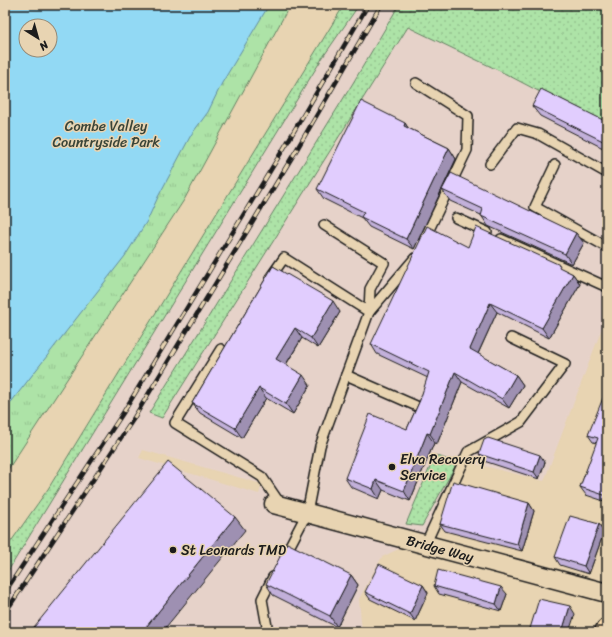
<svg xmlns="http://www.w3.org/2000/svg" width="612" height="637" viewBox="0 0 612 637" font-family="Sriracha,sans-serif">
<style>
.built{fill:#e6d2c9;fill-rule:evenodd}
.grass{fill:url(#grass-dots);stroke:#648062}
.park{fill:url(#park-tufts);stroke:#648062;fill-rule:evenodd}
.water{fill:#92d9f4;stroke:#638d9e;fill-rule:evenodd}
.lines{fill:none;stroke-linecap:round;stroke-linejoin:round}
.service-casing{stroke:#1c1c1c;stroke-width:12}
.minor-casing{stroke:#1c1c1c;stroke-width:21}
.trunk-casing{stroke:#1c1c1c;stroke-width:25}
.service{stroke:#e8d4b2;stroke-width:9}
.minor{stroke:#e8d4b2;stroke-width:18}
.trunk{stroke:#fcdcac;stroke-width:22}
.rail-casing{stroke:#1c1c1c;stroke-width:4.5}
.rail{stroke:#e8d4b2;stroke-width:3;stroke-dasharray:9;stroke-linecap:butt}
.wall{fill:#c2b0da;stroke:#1c1c1c}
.shaded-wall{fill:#9e90b2;stroke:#1c1c1c}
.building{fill:#e1cdfe;stroke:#1c1c1c}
.poi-dot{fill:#1c1c1c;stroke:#e8d4b2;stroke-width:1.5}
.labels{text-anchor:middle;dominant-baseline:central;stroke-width:3;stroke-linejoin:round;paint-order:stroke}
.park-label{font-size:14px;fill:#394438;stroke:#e8d4b2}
.poi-label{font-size:14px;fill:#1c1c1c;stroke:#e8d4b2;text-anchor:start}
.street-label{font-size:14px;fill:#1c1c1c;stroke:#e8d4b2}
</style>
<defs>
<pattern id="grass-dots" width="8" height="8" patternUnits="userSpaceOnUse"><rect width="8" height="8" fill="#ade3a7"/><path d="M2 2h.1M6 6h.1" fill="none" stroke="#94c28f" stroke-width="1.8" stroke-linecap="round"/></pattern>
<pattern id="park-tufts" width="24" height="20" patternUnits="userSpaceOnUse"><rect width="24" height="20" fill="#ade3a7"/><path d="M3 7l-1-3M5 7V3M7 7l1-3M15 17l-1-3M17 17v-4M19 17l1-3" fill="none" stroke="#94c28f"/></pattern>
</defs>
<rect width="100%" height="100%" fill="#e8d4b2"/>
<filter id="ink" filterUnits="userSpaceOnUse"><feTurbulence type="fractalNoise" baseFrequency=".025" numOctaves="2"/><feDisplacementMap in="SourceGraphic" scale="8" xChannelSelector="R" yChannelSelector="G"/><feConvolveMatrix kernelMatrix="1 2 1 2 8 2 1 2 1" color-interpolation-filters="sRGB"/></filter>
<g filter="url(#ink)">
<!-- built -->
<path class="built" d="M344 5H423L409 26 502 72 607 127V315L544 481 468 462 438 530 382 557 359 599 362 632H5V550L48 489ZM143 450 262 484 259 494 139 458Z"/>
<!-- grass -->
<g class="grass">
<path d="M344 5H359L323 57 5 576V550L48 489Z"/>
<path d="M399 5H607V127L502 72 408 27 162 418 149 413 353 83Z"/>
<path d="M435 455 457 463 422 526 406 524Z"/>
</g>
<!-- park -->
<path class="park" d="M5 5H290L184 200 5 474ZM26 26H50V50H26Z"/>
<!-- water -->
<path class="water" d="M5 5H269L222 83 208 112 191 135 158 197 147 221 125 256 5 410ZM26 26H50V50H26Z"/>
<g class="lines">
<!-- service casing -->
<g class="service-casing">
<g id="service">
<path d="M416 83 468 116 467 150 425 238"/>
<path d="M490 164 517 128 538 134 607 173"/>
<path d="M555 165 535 207 607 247"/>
<path d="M456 218 487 232"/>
<path d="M324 225 384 263 370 289 369 312"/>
<path d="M501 239 607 287"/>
<path d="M270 278 284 258 369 312 320 446 307 513 285 555"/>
<path d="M369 312 415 258"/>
<path d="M221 349 175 423 262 477 281 505"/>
<path d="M346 375 421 408"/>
<path d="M425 545 468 452 521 422 565 364 511 338"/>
<path d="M268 632 262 599 273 577"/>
</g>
</g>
<!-- minor casing -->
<g class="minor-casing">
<path id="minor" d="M274 504 607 593"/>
</g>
<!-- trunk casing -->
<g class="trunk-casing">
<path id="trunk" d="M606 632 607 630"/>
</g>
<!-- service -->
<use href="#service" class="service"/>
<!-- minor -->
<use href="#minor" class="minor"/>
<!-- trunk -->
<use href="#trunk" class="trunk"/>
<!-- rail casing -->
<g class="rail-casing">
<g id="rail">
<path d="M5 592 123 413 284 148 368 5"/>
<path d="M5 613 132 421 297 149 381 5"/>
</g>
</g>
<!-- rail -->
<use href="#rail" class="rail"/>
</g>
<!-- wall -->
<g class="wall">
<path d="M532 106 607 122V150L540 116Z"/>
<path d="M405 123 408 128 449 148 456 159 414 249 369 227 362 218 324 199 317 189Z"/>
<path d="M442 190 576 233 584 243 572 264 488 226 481 215 450 201Z"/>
<path d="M468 247 562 269 573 274 580 284 549 338 497 312 478 354 516 375 523 385 509 408 462 382 437 444 434 443 410 501 383 490 379 499 351 487 345 478 407 429 420 400 428 378 377 354 371 344Z"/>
<path d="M273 266 340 312 318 348 302 338 286 365 310 385 293 414 266 398 242 438 200 413 192 403Z"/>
<path d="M607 399V502L586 495 580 487 597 443 593 442 588 435Z"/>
<path d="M479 454 545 462 539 479 484 461Z"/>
<path d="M529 503 534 511 522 551 445 531 440 524Z"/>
<path d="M599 524 604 532 589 574 560 565 555 557Z"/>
<path d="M351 575 358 585 337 627 273 595 266 584Z"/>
<path d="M423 585 428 593 415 621 370 599 365 592Z"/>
<path d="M434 586 507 594 501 611 439 594Z"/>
</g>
<!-- shaded-wall -->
<g class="shaded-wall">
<path d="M405 123 412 134 404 126Z"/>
<path d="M449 148 456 159 414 249 406 239Z"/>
<path d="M576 233 584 243 572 264 565 254Z"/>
<path d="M573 274 580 284 549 338 542 328Z"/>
<path d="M333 301 340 312 318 348 311 338Z"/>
<path d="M490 303 497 312 476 358 470 349Z"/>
<path d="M295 328 302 338 283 369 276 359Z"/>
<path d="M455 372 462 382 437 444 430 434Z"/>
<path d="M303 375 310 385 293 414 286 404Z"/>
<path d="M516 375 523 385 509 408 502 399Z"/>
<path d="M259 388 266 398 242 438 235 428Z"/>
<path d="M427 433 434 443 410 501 404 491Z"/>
<path d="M540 455 545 462 539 479 534 472Z"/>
<path d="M376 480 383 490 379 499 373 489Z"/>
<path d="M529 503 534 511 522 551 517 544Z"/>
<path d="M235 517 245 530 162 632H142Z"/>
<path d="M599 524 604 532 589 574 584 566Z"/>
<path d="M351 575 358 585 337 627 330 616Z"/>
<path d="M423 585 428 593 415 621 410 614Z"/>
<path d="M501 587 507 594 501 611 496 604Z"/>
<path d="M570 606 575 614 569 632H562Z"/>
</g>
<!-- building -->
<g class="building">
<path d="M541 89 607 122V143L532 106Z"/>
<path d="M361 101 405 123 404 126 449 148 406 239 361 217 364 212 317 189Z"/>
<path d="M451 173 576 233 565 254 481 216 483 209 442 190Z"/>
<path d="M427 226 468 247 476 227 560 265 559 267 573 274 542 328 490 303 470 349 516 375 502 399 455 372 430 434 427 433 404 491 376 480 373 489 345 478 370 414 407 429 420 400 429 372 371 344Z"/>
<path d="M273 266 333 301 311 338 295 328 276 359 303 375 286 404 259 388 235 428 192 403Z"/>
<path d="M603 398 607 399V496L580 487 598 438 588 435Z"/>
<path d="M488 438 540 455 534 472 479 454 484 440Z"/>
<path d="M168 462 235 517 142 632H30Z"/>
<path d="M453 481 529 503 517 544 440 524Z"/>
<path d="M570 516 599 524 584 566 555 557Z"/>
<path d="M287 543 351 575 330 616 266 584Z"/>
<path d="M379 564 423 585 410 614 365 592Z"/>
<path d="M438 570 501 587 496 604 434 586Z"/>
<path d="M539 599 570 606 562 632H529Z"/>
</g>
</g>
<!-- markers -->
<g class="poi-dot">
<circle cx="392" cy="467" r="4"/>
<circle cx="173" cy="550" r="4"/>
</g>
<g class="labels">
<!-- park labels -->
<g class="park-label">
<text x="106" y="126">Combe Valley<tspan x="106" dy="16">Countryside Park</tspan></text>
</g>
<!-- poi labels -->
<g class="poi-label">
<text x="400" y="459">Elva Recovery<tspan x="400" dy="16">Service</tspan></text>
<text x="181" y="550">St Leonards TMD</text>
</g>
<!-- street labels -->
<g class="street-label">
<text transform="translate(440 549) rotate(15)">Bridge Way</text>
</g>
</g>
<!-- margin -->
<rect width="612" height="637" fill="none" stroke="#e8d4b2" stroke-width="20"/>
<rect x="10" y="10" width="592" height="617" fill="none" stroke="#1c1c1c" stroke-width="1.5" filter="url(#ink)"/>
<!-- north arrow -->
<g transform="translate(38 38) rotate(143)"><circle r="19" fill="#e8d4b2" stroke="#968a76"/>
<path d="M0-3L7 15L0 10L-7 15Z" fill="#1c1c1c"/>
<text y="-6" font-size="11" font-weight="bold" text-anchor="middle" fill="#1c1c1c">N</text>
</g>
</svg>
